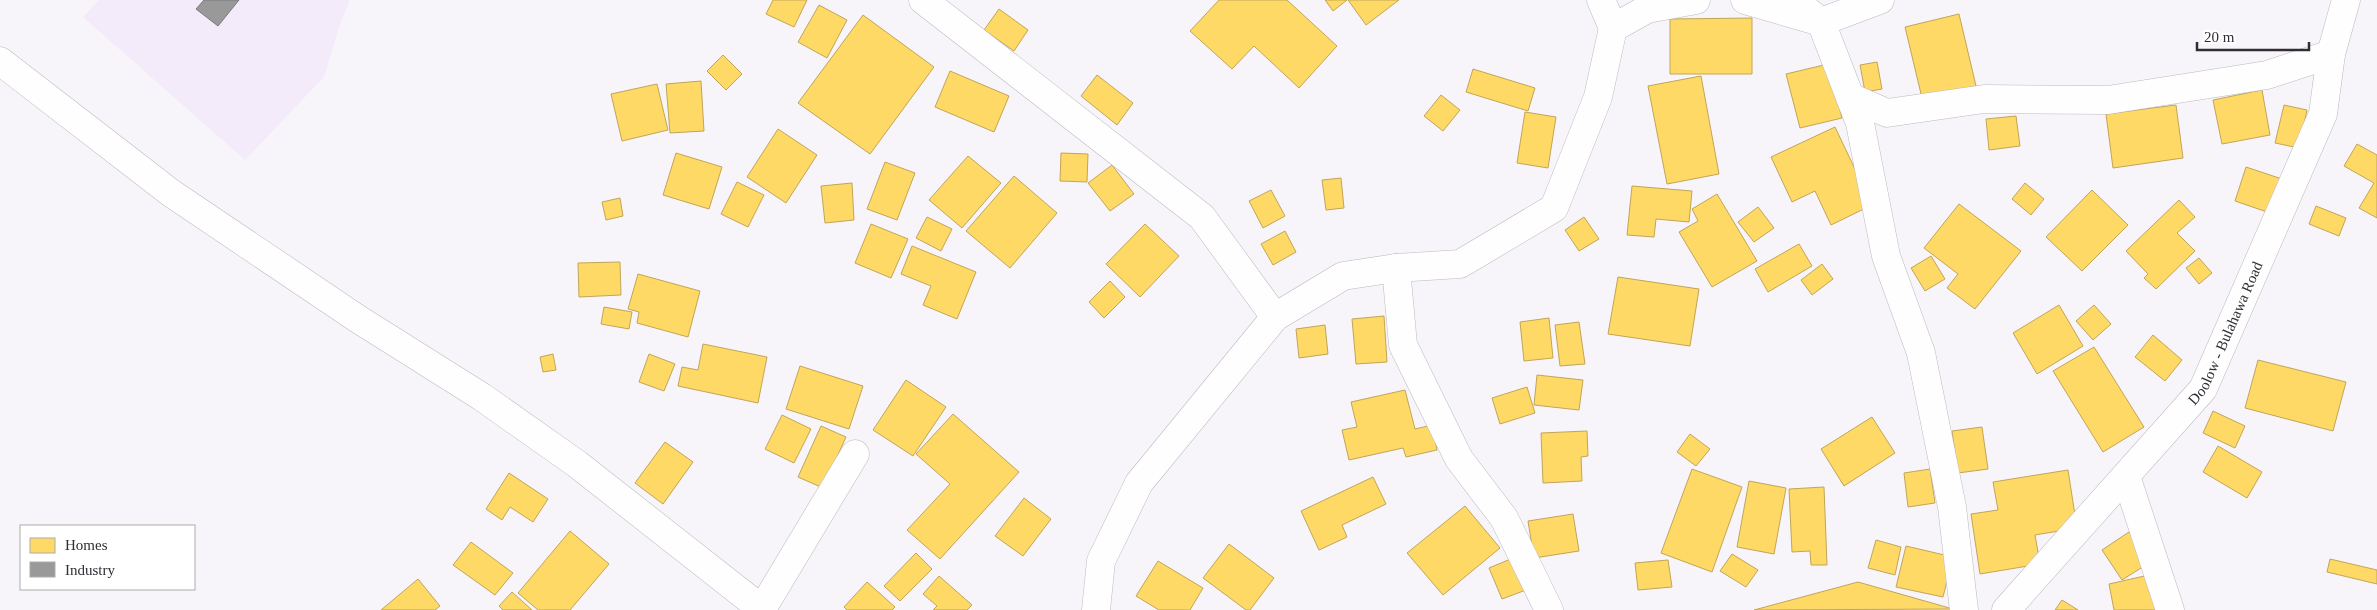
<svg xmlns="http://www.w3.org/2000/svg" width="2377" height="610" viewBox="0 0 2377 610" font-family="Georgia,serif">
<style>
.built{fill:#f3eafa}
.homes{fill:#ffd966;stroke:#c1a557}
.industry{fill:#999;stroke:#7a797b}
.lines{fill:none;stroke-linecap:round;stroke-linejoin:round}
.street-casing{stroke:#bcb9bf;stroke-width:29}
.secondary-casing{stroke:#bcb9bf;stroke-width:29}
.street{stroke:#fefefe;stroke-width:28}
.secondary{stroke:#fefefe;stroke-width:28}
.labels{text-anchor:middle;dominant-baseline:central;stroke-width:5;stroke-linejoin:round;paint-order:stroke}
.street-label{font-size:15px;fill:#312d34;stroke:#fff}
</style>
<rect width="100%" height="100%" fill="#f8f5fa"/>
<!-- built -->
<path class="built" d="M99 0H350L340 24 324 77 245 160 83 17Z"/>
<!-- homes -->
<g class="homes">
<path d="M773 0H807L794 27 766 14Z"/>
<path d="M1219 0H1287L1337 46 1299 88 1254 46 1232 69 1190 31Z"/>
<path d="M1325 0H1347L1333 11Z"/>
<path d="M1348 0H1399L1366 25Z"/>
<path d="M819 5 847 20 827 58 798 42Z"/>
<path d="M999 9 1028 30 1014 51 984 30Z"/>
<path d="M1959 14 1976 86 1922 98 1905 27Z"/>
<path d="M863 15 934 67 870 154 798 103Z"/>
<path d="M1752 18V74H1670V19Z"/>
<path d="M723 55 742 74 726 90 707 71Z"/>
<path d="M1877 62 1882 89 1865 92 1860 65Z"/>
<path d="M1828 64 1842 118 1800 128 1786 74Z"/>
<path d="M1473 69 1535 88 1528 111 1466 92Z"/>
<path d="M950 71 1009 96 994 132 935 107Z"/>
<path d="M1097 75 1133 103 1117 125 1081 96Z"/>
<path d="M1701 76 1719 174 1667 184 1648 86Z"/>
<path d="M701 81 704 131 670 133 666 84Z"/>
<path d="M657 84 668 130 622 141 611 94Z"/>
<path d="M2262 90 2270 135 2222 144 2213 100Z"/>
<path d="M1441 95 1460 110 1443 131 1424 116Z"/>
<path d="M2176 105 2183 158 2113 168 2106 114Z"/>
<path d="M2284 105 2307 110 2299 148 2275 143Z"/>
<path d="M1525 112 1556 117 1548 168 1517 163Z"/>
<path d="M2016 116 2020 146 1989 150 1986 119Z"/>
<path d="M1835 127 1872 205 1831 225 1815 191 1792 202 1771 157Z"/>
<path d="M778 129 817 155 786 203 747 177Z"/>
<path d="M2357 144 2377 155V218L2359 208 2374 183 2344 166Z"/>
<path d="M676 153 722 167 709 209 663 195Z"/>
<path d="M1061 153 1088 154 1087 182 1060 181Z"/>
<path d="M968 156 1001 183 962 228 929 200Z"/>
<path d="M885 162 915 173 897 220 867 209Z"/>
<path d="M1112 165 1134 194 1110 211 1088 183Z"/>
<path d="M2246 167 2285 180 2273 214 2235 201Z"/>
<path d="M1014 176 1057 213 1010 268 966 231Z"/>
<path d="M1341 178 1344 208 1326 210 1322 180Z"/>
<path d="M737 182 764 195 748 227 721 214Z"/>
<path d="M852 183 854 220 825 223 821 186Z"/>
<path d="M2025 183 2044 199 2031 215 2012 199Z"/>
<path d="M1632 186 1692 191 1689 222 1656 219 1654 237 1627 235Z"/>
<path d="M1271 190 1285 216 1263 228 1249 201Z"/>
<path d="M2092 190 2128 225 2082 271 2046 237Z"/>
<path d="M1717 194 1757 261 1712 287 1679 232 1698 221 1692 209Z"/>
<path d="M620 198 623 216 606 220 602 202Z"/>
<path d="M2179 200 2195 217 2177 233 2195 251 2156 289 2144 278 2148 274 2126 251Z"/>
<path d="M1959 204 2021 251 1975 309 1947 288 1958 274 1924 248Z"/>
<path d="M2316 206 2346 218 2339 236 2309 224Z"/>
<path d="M1758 207 1774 228 1754 242 1738 222Z"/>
<path d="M927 217 952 229 941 251 916 238Z"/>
<path d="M1584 217 1599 239 1579 251 1565 230Z"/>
<path d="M871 224 908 239 891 278 855 263Z"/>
<path d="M1145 224 1179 256 1140 297 1106 264Z"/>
<path d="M1285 231 1296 252 1273 265 1261 244Z"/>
<path d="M1799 244 1812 266 1768 292 1755 269Z"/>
<path d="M912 246 976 272 957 319 923 305 931 286 901 274Z"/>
<path d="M1931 256 1945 279 1925 291 1911 268Z"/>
<path d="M2199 258 2212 273 2199 284 2186 268Z"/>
<path d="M620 262 621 295 579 297 578 263Z"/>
<path d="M1822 264 1833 279 1812 295 1801 280Z"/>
<path d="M638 274 700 291 688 337 637 323 639 312 628 309Z"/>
<path d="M1618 277 1699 289 1690 346 1608 334Z"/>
<path d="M1110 281 1125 297 1104 318 1089 302Z"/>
<path d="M2059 305 2083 346 2037 374 2013 333Z"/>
<path d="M2094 305 2111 324 2093 340 2076 321Z"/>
<path d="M604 307 632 312 629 329 601 324Z"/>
<path d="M1384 316 1387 362 1356 364 1352 319Z"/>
<path d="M1549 318 1553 358 1524 361 1520 322Z"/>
<path d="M1579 322 1585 364 1560 366 1555 325Z"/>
<path d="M1325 325 1328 354 1299 358 1296 329Z"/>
<path d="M2153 335 2182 360 2165 381 2135 357Z"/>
<path d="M703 344 767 357 758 403 678 386 682 367 698 370Z"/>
<path d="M2094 347 2144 427 2103 452 2053 371Z"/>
<path d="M553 354 556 370 543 372 540 357Z"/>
<path d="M649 354 675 364 664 391 639 382Z"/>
<path d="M2258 360 2346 382 2333 431 2245 408Z"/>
<path d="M800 366 863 386 849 429 786 409Z"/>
<path d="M1537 375 1583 380 1579 410 1534 405Z"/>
<path d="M906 380 946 407 913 456 873 430Z"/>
<path d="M1527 387 1535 413 1500 424 1492 398Z"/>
<path d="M1405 390 1415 429 1432 425 1437 450 1406 457 1403 448 1349 460 1342 430 1357 427 1351 402Z"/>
<path d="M2213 411 2245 426 2235 448 2203 433Z"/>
<path d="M953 414 1019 472 940 559 907 530 950 484 916 454Z"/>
<path d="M782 415 811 429 794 463 765 449Z"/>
<path d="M1872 417 1895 453 1844 486 1821 449Z"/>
<path d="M821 426 846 437 823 488 798 477Z"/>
<path d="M1982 427 1988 469 1958 473 1952 431Z"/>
<path d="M1587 431 1588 456 1581 457 1582 481 1543 483 1541 433Z"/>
<path d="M1690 434 1710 449 1696 466 1677 452Z"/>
<path d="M665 442 693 462 663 504 635 483Z"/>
<path d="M2218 446 2262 472 2247 498 2203 472Z"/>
<path d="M1692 469 1742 487 1712 572 1661 553Z"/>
<path d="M1930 469 1935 503 1908 507 1904 473Z"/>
<path d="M2068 470 2077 528 2035 535 2040 564 1980 574 1971 514 1998 510 1993 482Z"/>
<path d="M509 473 548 499 533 522 510 507 502 520 486 509Z"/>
<path d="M1373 477 1386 504 1342 525 1347 537 1319 550 1301 511Z"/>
<path d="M1749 481 1786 488 1774 554 1737 547Z"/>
<path d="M1824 487 1827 565H1811L1810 551 1792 552 1789 489Z"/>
<path d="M1024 498 1051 519 1023 556 995 536Z"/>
<path d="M1465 506 1500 548 1443 595 1407 553Z"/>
<path d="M1573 514 1579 551 1534 558 1528 521Z"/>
<path d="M570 531 609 564 570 610H538L518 593Z"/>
<path d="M2129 532 2149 563 2122 580 2102 550Z"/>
<path d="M1876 540 1901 547 1895 575 1868 568Z"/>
<path d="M471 542 513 573 495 595 453 565Z"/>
<path d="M1229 544 1274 578 1250 610H1246L1203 578Z"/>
<path d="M1906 546 1953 557 1943 597 1896 587Z"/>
<path d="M916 553 932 569 900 601 884 586Z"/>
<path d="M1732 554 1758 570 1746 587 1720 571Z"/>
<path d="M1513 558 1526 590 1502 599 1489 568Z"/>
<path d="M2330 559 2377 570V584L2327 572Z"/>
<path d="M1668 560 1672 587 1638 590 1635 563Z"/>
<path d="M1158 561 1203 588 1190 610H1159L1136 596Z"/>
<path d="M2149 575 2157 610H2114L2109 584Z"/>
<path d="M939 576 972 605 967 610H933L937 606 923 594Z"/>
<path d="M418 579 440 606 435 610H381Z"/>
<path d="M867 582 895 607 892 610H847L844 607Z"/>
<path d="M1858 582 1953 609 1754 610Z"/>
<path d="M512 592 532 610H503L499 606Z"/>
<path d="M2062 600 2078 610H2055Z"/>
</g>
<!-- industry -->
<path class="industry" d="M204 0H239L218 26 196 9Z"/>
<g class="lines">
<!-- street casing -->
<g class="street-casing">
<g id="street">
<path d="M923 0 1202 217 1275 317"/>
<path d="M1745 0 1821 22 1880 0"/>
<path d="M1794 0 1821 22 1860 123 1886 256 1921 353 1952 507 1964 610"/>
<path d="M1613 28 1647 9 1696 0"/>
<path d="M0 61 171 193 358 319 482 397 577 464 763 610"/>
<path d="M1850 97 1887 113 1984 99 2108 100 2267 75 2331 54"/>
<path d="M1396 268 1403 345 1459 459 1504 518 1549 610"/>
<path d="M2126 476 2170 610"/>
<path d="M762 609 855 454"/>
<path d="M1096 610 1101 561 1139 483 1275 317 1343 276 1396 268 1460 264 1554 208 1598 97 1613 28 1601 0"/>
</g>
</g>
<!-- secondary casing -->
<g class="secondary-casing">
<g id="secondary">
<path id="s1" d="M2006 610 2203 389 2323 114 2331 54 2346 0"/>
</g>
</g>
<!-- street -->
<use href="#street" class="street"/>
<!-- secondary -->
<use href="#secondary" class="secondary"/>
</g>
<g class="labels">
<!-- street labels -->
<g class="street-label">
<text stroke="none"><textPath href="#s1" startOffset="356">Doolow - Bulahawa Road</textPath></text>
</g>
</g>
<!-- legend -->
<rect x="20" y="525" width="175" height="65" fill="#ffffff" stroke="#adabae"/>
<rect x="30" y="538" width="25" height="15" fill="#ffd966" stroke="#adabae"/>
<text x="65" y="550" font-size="15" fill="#312d34">Homes</text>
<rect x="30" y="562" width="25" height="15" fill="#999999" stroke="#adabae"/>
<text x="65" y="575" font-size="15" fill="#312d34">Industry</text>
<!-- scale -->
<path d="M2197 42v8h112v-8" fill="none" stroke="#312d34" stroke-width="2.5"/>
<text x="2204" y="42" font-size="15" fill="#312d34" stroke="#ffffff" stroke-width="4" paint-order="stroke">20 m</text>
</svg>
